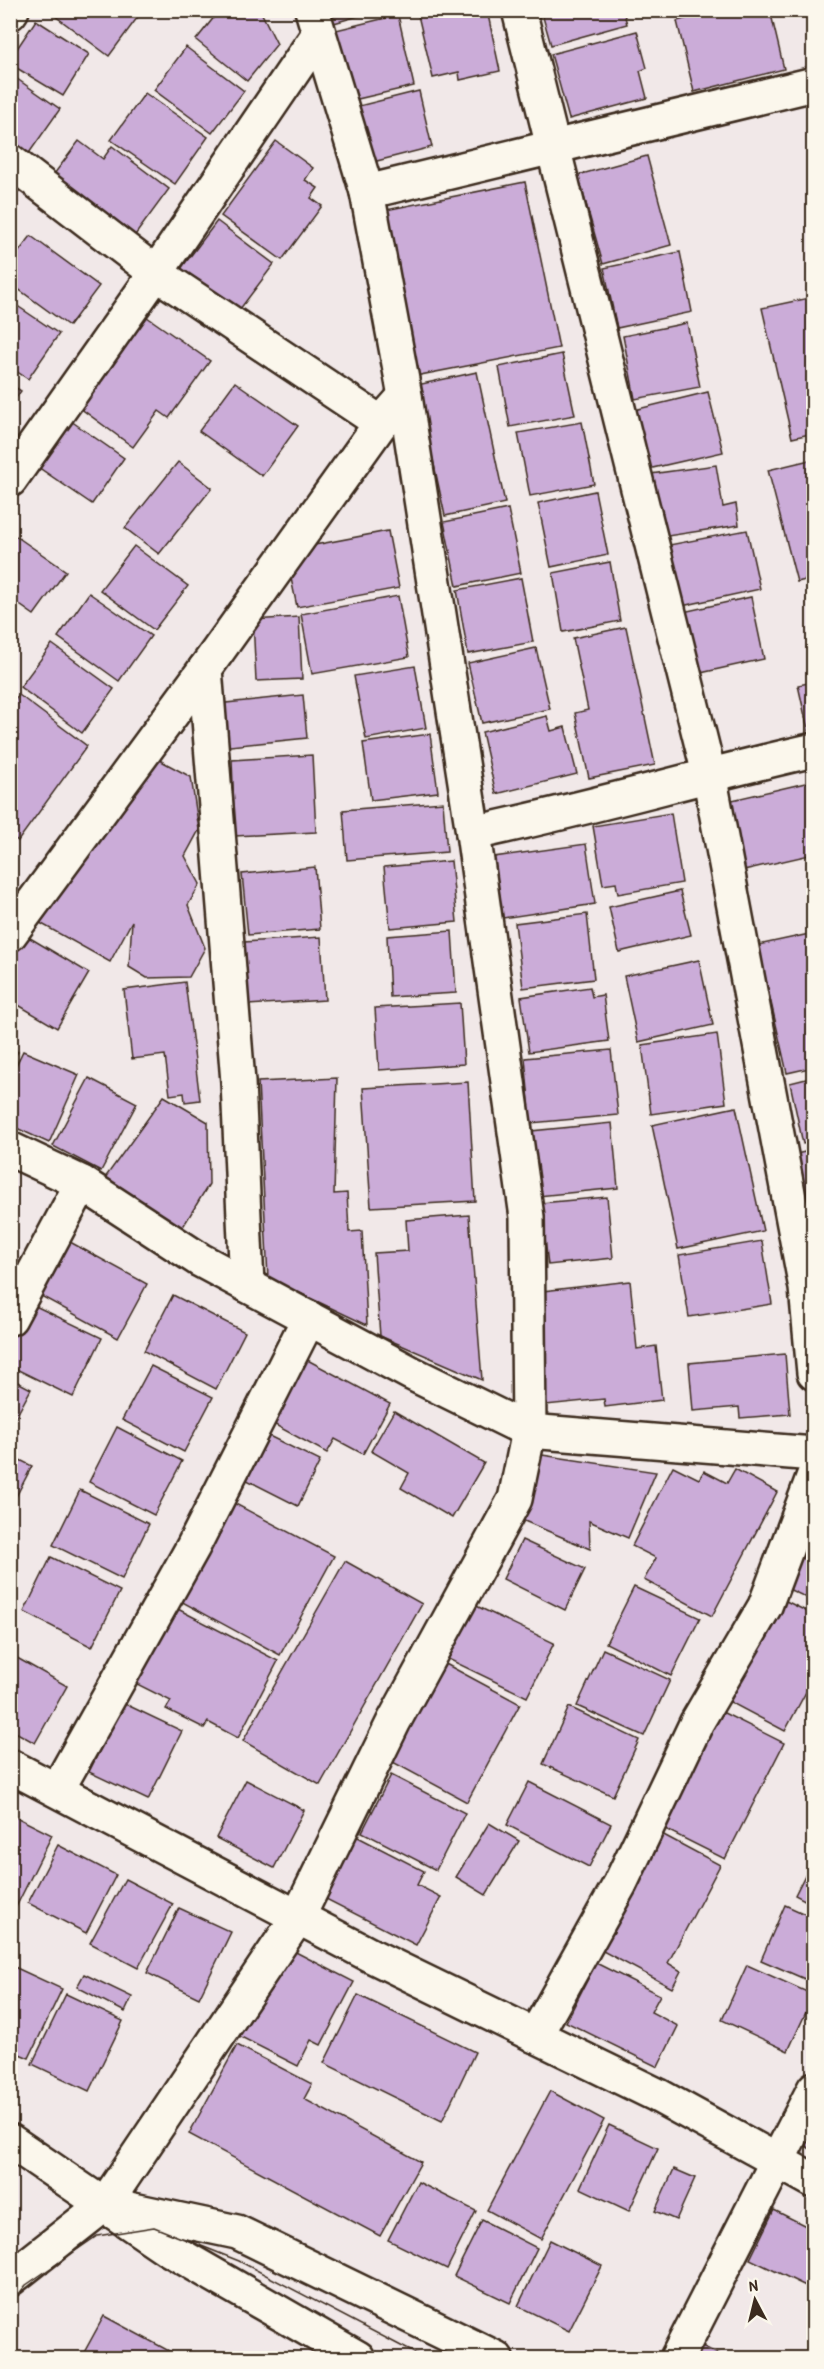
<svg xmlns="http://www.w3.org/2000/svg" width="824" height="2369" viewBox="0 0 824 2369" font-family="'Patrick Hand',sans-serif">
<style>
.building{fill:#cbacd8;stroke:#3b2a1e;stroke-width:1.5}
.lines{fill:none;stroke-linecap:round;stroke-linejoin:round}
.street-casing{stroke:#3b2a1e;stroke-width:38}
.street{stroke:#fbf7ec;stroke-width:33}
.tram{stroke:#3b2a1e;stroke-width:1.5}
</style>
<rect width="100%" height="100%" fill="#f1e8e8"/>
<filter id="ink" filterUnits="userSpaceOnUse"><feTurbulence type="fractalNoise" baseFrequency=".0167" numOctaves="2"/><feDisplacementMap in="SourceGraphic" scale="12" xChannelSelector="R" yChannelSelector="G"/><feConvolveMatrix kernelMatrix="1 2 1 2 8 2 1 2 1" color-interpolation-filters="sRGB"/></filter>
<g filter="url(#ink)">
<!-- building -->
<g class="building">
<path d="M47 10H143L109 56Z"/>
<path d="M208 10H260L277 44 247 81 196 40 215 16Z"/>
<path d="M323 10H379L327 25Z"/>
<path d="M487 10 500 71 460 80 459 72 433 78 417 11Z"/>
<path d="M541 10H623L627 24 551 45Z"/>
<path d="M718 10H770L784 69 694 92 677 21Z"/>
<path d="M398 15 414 86 349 101 332 31Z"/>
<path d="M36 20 89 54 63 96 10 64V59Z"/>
<path d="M637 31 647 68 640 71 647 98 569 119 551 54Z"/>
<path d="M186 47 244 91 212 133 154 90Z"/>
<path d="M10 74 60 109 27 156 10 145Z"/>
<path d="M419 91 432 147 365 164 351 108Z"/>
<path d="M145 93 208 137 175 184 111 140Z"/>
<path d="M79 141 103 159 112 146 169 189 133 238 51 178Z"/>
<path d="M276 141 313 168 305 180 318 188 311 198 322 206 282 260 221 216Z"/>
<path d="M647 156 671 245 603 264 578 175Z"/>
<path d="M525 182 559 348 415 376 381 211Z"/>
<path d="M217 221 274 264 237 313 180 270Z"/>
<path d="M31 236 99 286 69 326 10 283V263Z"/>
<path d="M680 252 692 312 617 328 604 268Z"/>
<path d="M814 297V433L792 438 762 308Z"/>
<path d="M10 301 59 334 28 379 10 367Z"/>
<path d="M147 317 210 361 169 418 159 411 133 447 80 408Z"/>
<path d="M687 323 700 387 635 399 623 336Z"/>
<path d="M562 354 575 415 510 427 499 367Z"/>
<path d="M477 372 505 503 445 516 417 385Z"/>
<path d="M235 382 298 426 262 476 199 431Z"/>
<path d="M10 384 21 391 10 406Z"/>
<path d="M708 392 723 452 648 469 634 410Z"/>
<path d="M71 421 124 458 92 504 38 467Z"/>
<path d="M582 422 594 484 530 496 518 433Z"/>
<path d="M814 459V578L797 582 768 470Z"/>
<path d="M178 462 212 488 159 554 125 528Z"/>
<path d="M716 465 723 507 736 504 739 525 661 537 651 474Z"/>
<path d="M595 491 608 555 551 567 538 503Z"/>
<path d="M508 509 521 573 457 586 444 522Z"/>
<path d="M747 530 760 589 677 607 664 546Z"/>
<path d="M388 531 399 588 297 607 288 564 299 548Z"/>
<path d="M10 532 66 571 34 615 10 598Z"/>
<path d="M134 546 188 586 154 630 100 590Z"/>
<path d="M610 562 620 621 563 632 553 573Z"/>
<path d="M521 578 533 642 468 654 457 590Z"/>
<path d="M89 593 151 636 119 681 58 637Z"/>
<path d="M398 596 409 657 312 674 301 614Z"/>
<path d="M751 597 764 659 696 674 683 612Z"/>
<path d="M299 617 302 679 256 681 253 620Z"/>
<path d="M626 627 655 765 589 778 575 713 588 710 573 638Z"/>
<path d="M52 644 114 689 82 733 20 687Z"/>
<path d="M536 648 550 709 482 723 468 663Z"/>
<path d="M415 666 426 728 366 739 354 676Z"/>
<path d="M814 682V739H810L798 685Z"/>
<path d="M19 695 87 746 18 841 10 835V706Z"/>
<path d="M303 695 307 738 221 747 216 704Z"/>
<path d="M547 716 551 731 565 727 577 774 496 794 482 732Z"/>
<path d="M430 734 438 792 371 800 363 743Z"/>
<path d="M312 755 316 832 235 836 232 760Z"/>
<path d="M152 756 191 777 199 830 185 856 200 884 188 905 205 948 189 977 147 978 129 967 132 921 110 962 40 923Z"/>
<path d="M814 781V854L735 872 719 803Z"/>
<path d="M443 802 447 852 347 860 343 810Z"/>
<path d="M671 813 682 883 618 894 616 883 603 885 593 826Z"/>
<path d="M586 844 595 904 503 918 494 857Z"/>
<path d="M451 861 457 922 390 928 384 867Z"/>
<path d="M315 867 320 929 248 935 242 874Z"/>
<path d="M680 891 691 935 619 952 609 907Z"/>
<path d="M587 914 594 979 523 988 515 923Z"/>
<path d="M452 931 456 993 390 997 387 936Z"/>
<path d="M814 933V1067L787 1073 758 945Z"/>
<path d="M25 935 89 973 57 1028 10 1000V959Z"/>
<path d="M321 937 325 1000 248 1005 244 942Z"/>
<path d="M699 960 713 1025 638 1042 624 976Z"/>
<path d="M185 982 200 1100 185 1102 184 1093 170 1095 165 1055 132 1059 124 990Z"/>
<path d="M590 987 592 997 603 995 609 1041 529 1052 521 997Z"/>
<path d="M460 1003 464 1064 379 1070 375 1008Z"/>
<path d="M717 1034 726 1103 651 1114 642 1045Z"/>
<path d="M10 1047 18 1052 10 1063Z"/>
<path d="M611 1050 618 1115 531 1123 525 1058Z"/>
<path d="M23 1051 79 1075 49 1143 10 1125V1078Z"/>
<path d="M814 1077V1142L803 1144 790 1083Z"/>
<path d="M89 1078 137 1103 101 1171 53 1146Z"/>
<path d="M337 1078 334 1194 347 1193 349 1232 362 1231 367 1325 268 1278 258 1082Z"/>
<path d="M468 1082 475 1201 371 1207 363 1088Z"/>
<path d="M164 1096 208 1122 209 1184 181 1230 102 1182Z"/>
<path d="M736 1107 763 1231 678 1249 652 1125Z"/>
<path d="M612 1123 618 1188 538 1196 531 1131Z"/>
<path d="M814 1150V1272L787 1156Z"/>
<path d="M607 1197 613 1258 548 1265 541 1203Z"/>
<path d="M469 1215 482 1380 380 1336 374 1253 408 1251 406 1220Z"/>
<path d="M59 1236 147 1284 118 1338 30 1290Z"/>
<path d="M762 1241 772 1304 689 1317 679 1255Z"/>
<path d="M630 1281 637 1349 656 1346 662 1400 605 1407 604 1399 546 1405 534 1292Z"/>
<path d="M173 1295 245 1332 216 1389 144 1351Z"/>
<path d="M25 1301 102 1338 73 1397 10 1366V1331Z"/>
<path d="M785 1354 790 1414 740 1418 739 1407 693 1411 689 1363Z"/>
<path d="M300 1356 390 1404 363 1454 335 1439 327 1453 266 1420Z"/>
<path d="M151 1366 213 1397 184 1452 122 1420Z"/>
<path d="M10 1378 31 1389 10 1428Z"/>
<path d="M394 1411 484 1463 452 1518 401 1488 409 1473 371 1451Z"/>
<path d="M117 1427 182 1461 154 1515 89 1482Z"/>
<path d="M265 1434 320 1461 298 1506 243 1478Z"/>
<path d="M10 1455 32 1466 10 1508Z"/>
<path d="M542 1455 656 1472 628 1538 589 1521 590 1549 515 1517Z"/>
<path d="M673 1466 699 1479 704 1471 727 1483 735 1469 777 1492 712 1616 644 1580 656 1558 632 1546Z"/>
<path d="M80 1490 149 1524 122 1579 53 1545Z"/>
<path d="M228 1500 334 1556 280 1655 175 1598Z"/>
<path d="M522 1540 585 1569 565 1610 503 1579Z"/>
<path d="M808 1543 814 1546V1601L786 1588Z"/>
<path d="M51 1557 120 1591 92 1647 24 1612Z"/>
<path d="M345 1561 422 1604 320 1785 243 1741Z"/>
<path d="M634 1587 700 1618 671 1676 606 1643Z"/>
<path d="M784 1600 814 1615V1677L785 1731 730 1702Z"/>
<path d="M468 1602 554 1643 527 1697 442 1656Z"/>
<path d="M172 1606 278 1661 238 1738 208 1722 204 1728 166 1709 171 1701 133 1682Z"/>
<path d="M603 1649 670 1680 644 1736 577 1706Z"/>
<path d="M10 1654 67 1686 35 1743 10 1729Z"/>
<path d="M442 1662 520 1704 467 1802 389 1760Z"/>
<path d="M123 1703 182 1731 148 1800 89 1772Z"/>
<path d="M569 1707 639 1740 613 1796 543 1764Z"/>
<path d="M722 1712 784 1743 725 1859 663 1828Z"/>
<path d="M391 1775 465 1813 436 1870 362 1832Z"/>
<path d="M246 1780 304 1810 274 1868 216 1838Z"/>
<path d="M529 1782 611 1824 589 1867 507 1825Z"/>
<path d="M10 1814 52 1835 16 1907 10 1904Z"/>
<path d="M489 1823 519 1841 486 1895 456 1877Z"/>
<path d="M660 1833 720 1865 668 1963 681 1971 672 1988 599 1949Z"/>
<path d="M356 1836 424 1871 417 1885 441 1897 416 1945 324 1898Z"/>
<path d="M58 1845 116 1875 86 1933 28 1903Z"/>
<path d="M814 1857V1905L795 1895Z"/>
<path d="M125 1879 173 1904 138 1968 90 1943Z"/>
<path d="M785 1905 814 1918V1983L761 1960Z"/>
<path d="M179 1908 231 1932 199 1998 147 1973Z"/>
<path d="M286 1947 354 1982 321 2045 311 2040 298 2066 239 2036Z"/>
<path d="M596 1963 660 1995 651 2012 678 2026 658 2067 566 2022Z"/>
<path d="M10 1965 62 1989 29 2058 10 2050Z"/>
<path d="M747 1965 814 1995 788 2051 722 2020Z"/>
<path d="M84 1974 132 1997 125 2012 77 1987Z"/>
<path d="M66 1994 123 2021 89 2091 32 2064Z"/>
<path d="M358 1995 475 2052 442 2121 324 2063Z"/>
<path d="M237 2045 312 2084 304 2099 421 2162 380 2236 189 2134Z"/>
<path d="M550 2091 604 2120 541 2239 487 2210Z"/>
<path d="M609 2125 658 2148 629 2211 580 2188Z"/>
<path d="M814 2129V2151L805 2146Z"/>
<path d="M674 2169 695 2178 676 2220 655 2211Z"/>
<path d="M418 2182 476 2211 447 2269 388 2240Z"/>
<path d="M774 2210 814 2230V2290L750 2259Z"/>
<path d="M482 2220 537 2248 510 2303 454 2276Z"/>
<path d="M550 2240 602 2266 569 2331 518 2306Z"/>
<path d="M104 2316 171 2352 167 2358H81Z"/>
<path d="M700 2345 726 2358H694Z"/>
</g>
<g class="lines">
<!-- street casing -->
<g class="street-casing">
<g id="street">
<path d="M519 10 709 774 806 1288 814 1373"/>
<path d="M10 13 12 10"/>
<path d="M10 161 156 273 381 423"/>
<path d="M367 192 814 84"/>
<path d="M10 480 156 273 318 35"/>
<path d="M473 833C588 809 699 776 814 750"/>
<path d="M10 934 205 669"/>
<path d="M10 1149 82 1183 200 1260 411 1373 529 1431 814 1454"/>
<path d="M247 1285 238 1082 205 669 381 423 405 396"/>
<path d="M10 1318 82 1183"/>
<path d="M10 1766 372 1956 657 2095 814 2181"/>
<path d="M57 1790 193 1547 309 1318"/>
<path d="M535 2036 620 1884 697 1722 765 1606 814 1475"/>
<path d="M10 2141 167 2248 358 2358"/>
<path d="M105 2204 237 2232 496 2358"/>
<path d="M10 2279 105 2204 298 1917 394 1721 515 1499 529 1431 527 1217 473 833 405 396 367 192 312 10"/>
<path d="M677 2358 814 2089"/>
</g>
</g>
<!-- street -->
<use href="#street" class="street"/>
<!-- tram -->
<path class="tram" d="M10 2305 26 2285 97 2236 154 2227 239 2261 424 2358"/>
</g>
</g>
<!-- margin -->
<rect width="824" height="2369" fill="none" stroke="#fbf7ec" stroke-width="36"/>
<rect x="18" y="18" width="788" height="2333" fill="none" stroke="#3b2a1e" stroke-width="2" filter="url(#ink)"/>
<!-- north arrow -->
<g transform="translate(755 2300) rotate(353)" stroke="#fbf7ec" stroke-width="4.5" paint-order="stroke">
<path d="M0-4.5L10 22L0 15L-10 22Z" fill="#3b2a1e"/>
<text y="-9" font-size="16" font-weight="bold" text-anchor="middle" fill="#3b2a1e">N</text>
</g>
</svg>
